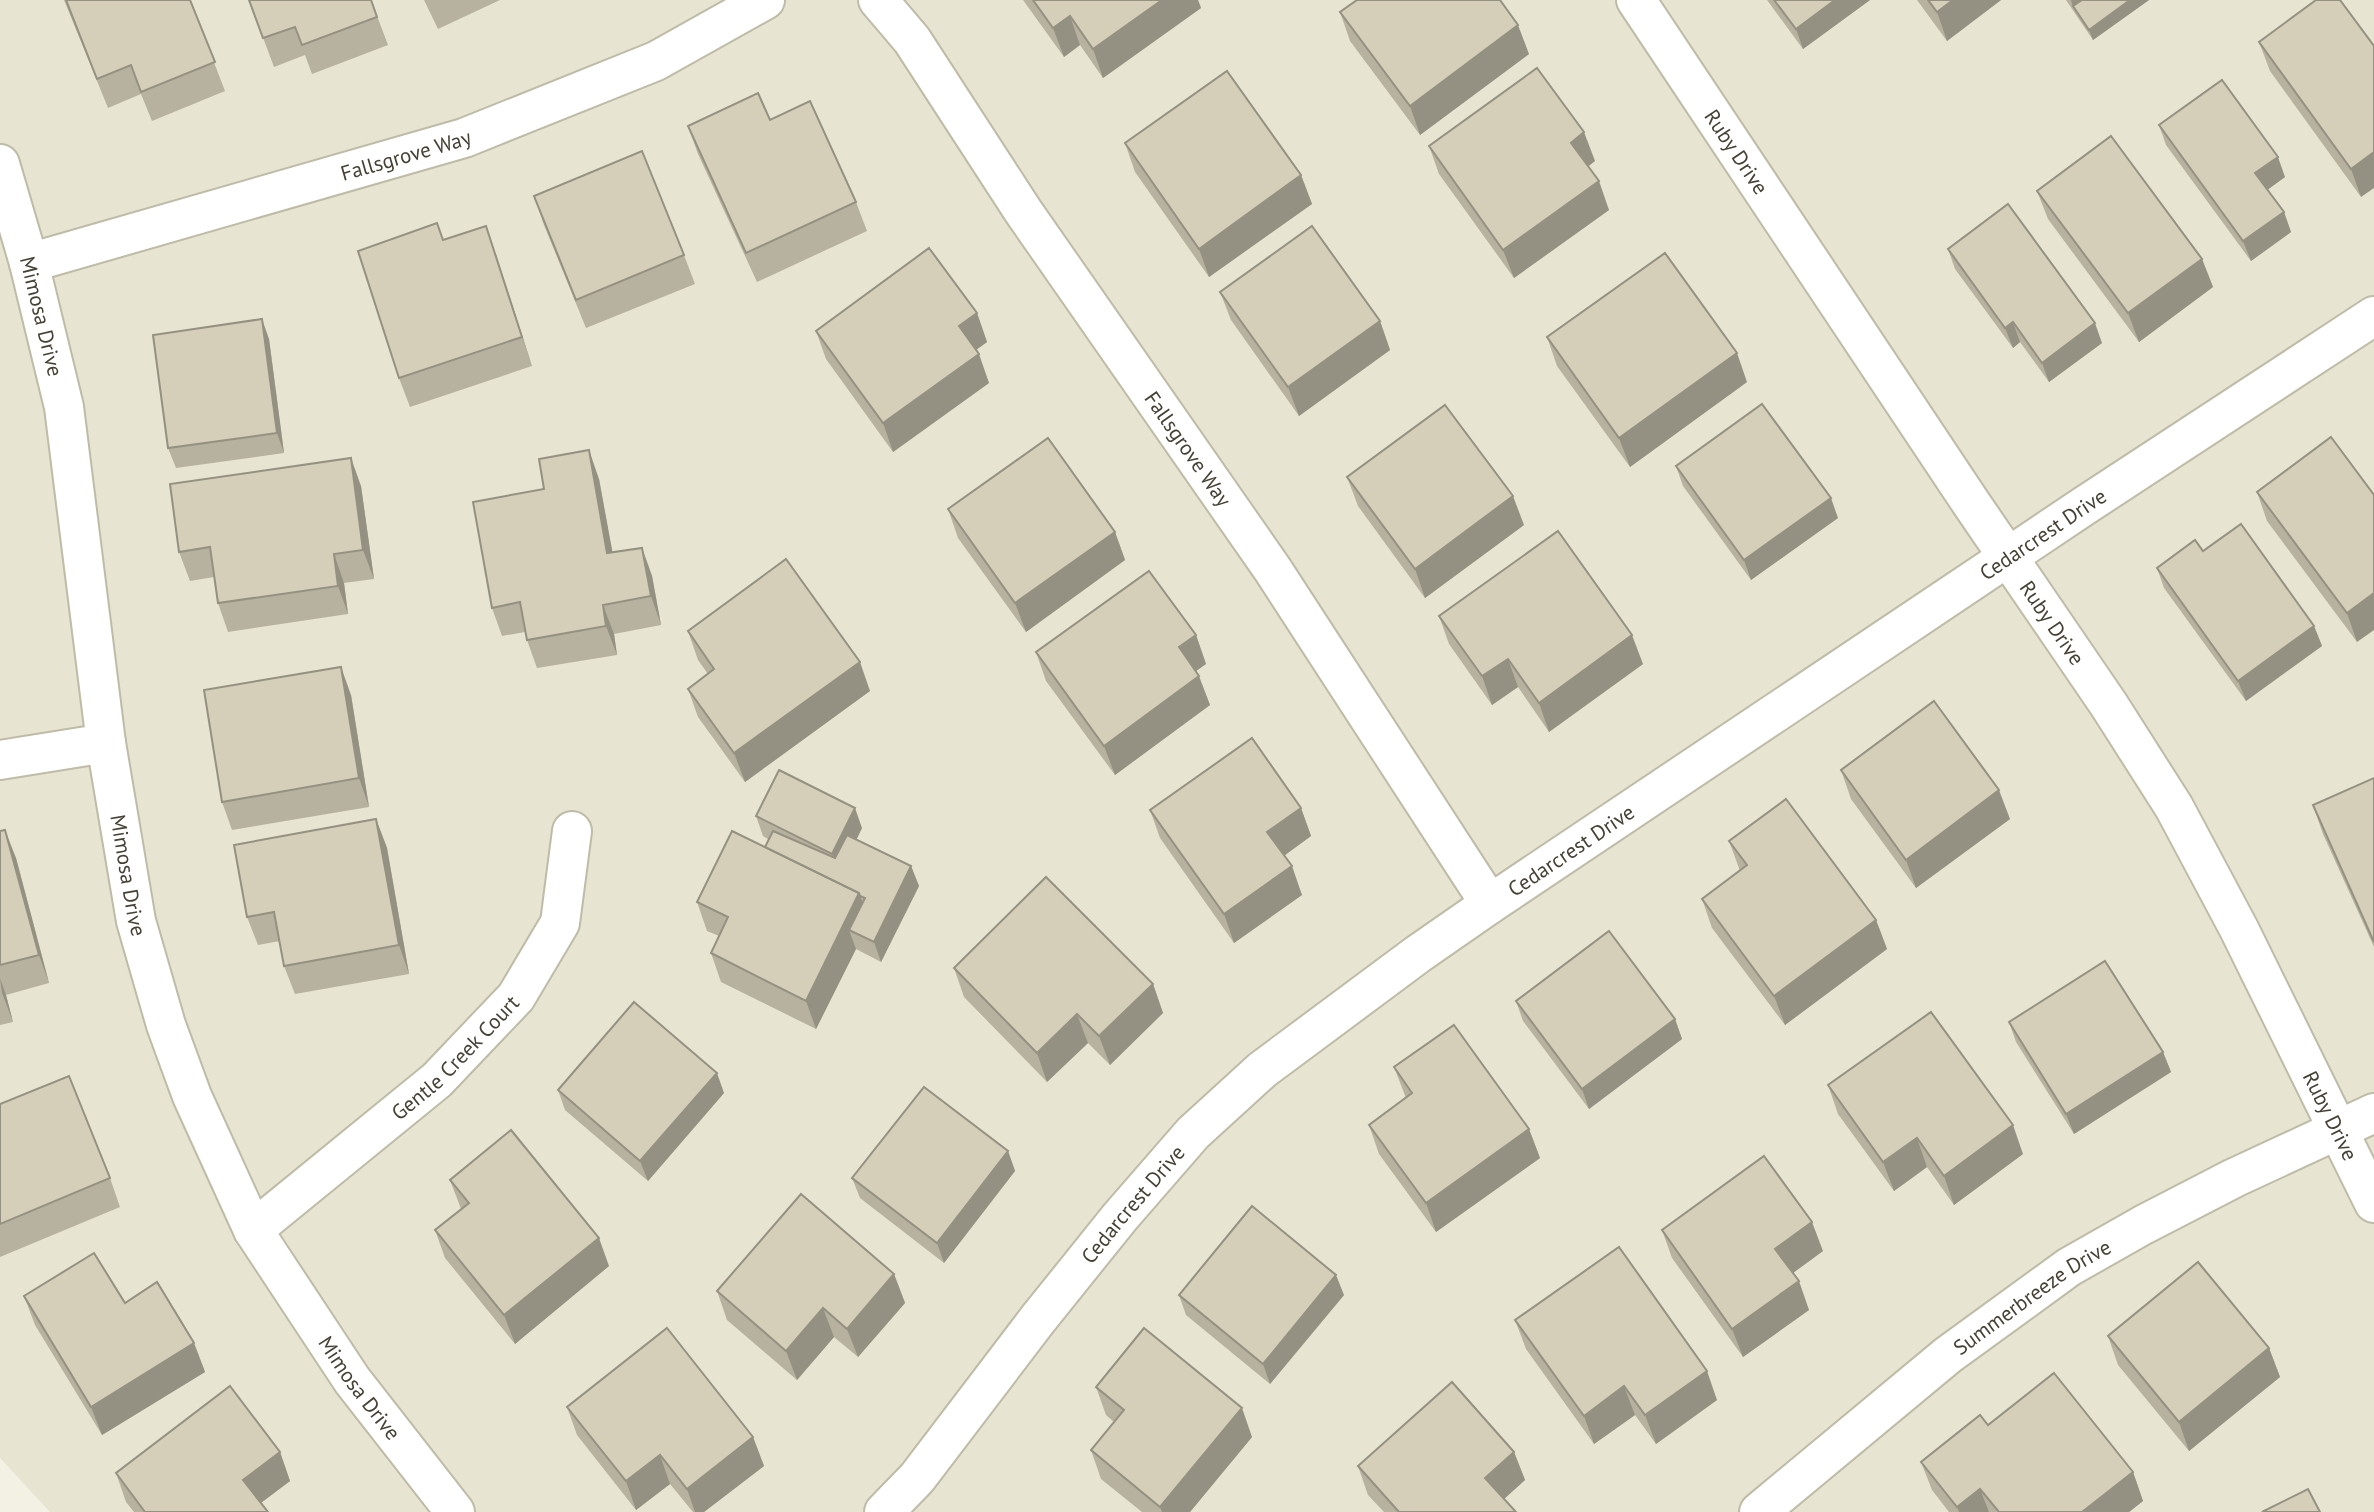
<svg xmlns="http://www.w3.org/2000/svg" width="2374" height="1512" viewBox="0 0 2374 1512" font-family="'PT Sans',sans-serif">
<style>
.residential{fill:#e7e4d2}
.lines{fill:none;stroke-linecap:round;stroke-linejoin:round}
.minor-casing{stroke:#bebba7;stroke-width:42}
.minor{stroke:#fff;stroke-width:38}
.wall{fill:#b7b29f}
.shaded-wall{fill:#959182}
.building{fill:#d5cfb9;stroke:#959182;stroke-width:2}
.labels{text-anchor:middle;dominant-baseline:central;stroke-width:6;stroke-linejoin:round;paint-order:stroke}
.street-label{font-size:21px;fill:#454134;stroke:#fff}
</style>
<rect width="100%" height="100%" fill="#f3f1e4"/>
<!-- residential -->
<path class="residential" d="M0 0H2374V1512H50L0 1458Z"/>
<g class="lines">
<!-- minor casing -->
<g class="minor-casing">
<g id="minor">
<path id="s1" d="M878 0 912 40 1023 211 1273 570 1490 904"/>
<path id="s2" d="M1636 0 1971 503 2109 705 2174 807 2239 929 2374 1203"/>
<path id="s3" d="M0 164 29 263 64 407 106 743 136 921 166 1025 192 1096 253 1230 352 1380 455 1512"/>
<path id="s4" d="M29 263 464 138 656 61 765 0"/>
<path d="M0 760 106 743"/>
<path id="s5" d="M253 1230 437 1080 516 997 560 923 572 831"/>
<path id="s6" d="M884 1512 917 1478 1038 1319 1120 1217 1193 1133 1262 1070 1418 954 1490 904 2084 506 2374 316"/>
<path id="s7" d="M1759 1512 1948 1355 2069 1267 2143 1225 2234 1178 2374 1113"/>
</g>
</g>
<!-- minor -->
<use href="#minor" class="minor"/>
</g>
<!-- wall -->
<g class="wall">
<path d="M64 0H190L225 91 152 121 141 94 108 108Z"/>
<path d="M249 0H371L388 45 312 74 305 55 274 67Z"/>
<path d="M424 0H500L438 29Z"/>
<path d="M1023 0H1198L1201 8 1103 78 1080 45 1064 57Z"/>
<path d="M1767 0H1870L1803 49Z"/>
<path d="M1917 0H2001L1947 41Z"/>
<path d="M2066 0H2149L2093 40Z"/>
<path d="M2316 0 2361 197 2270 71 2259 42Z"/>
<path d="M1340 12 1529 54 1420 135 1350 41Z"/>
<path d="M770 120 856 202 867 231 757 282 698 154 688 126Z"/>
<path d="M2159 125 2285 177 2267 190 2284 212 2291 232 2251 261 2166 145Z"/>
<path d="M1125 143 1301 175 1312 204 1209 277 1135 172Z"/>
<path d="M1429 146 1595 161 1588 166 1609 210 1514 278 1439 174Z"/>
<path d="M2037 191 2202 259 2213 287 2139 342 2048 219Z"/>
<path d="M534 196 684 255 695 284 586 328 544 225Z"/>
<path d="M437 223 443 240 496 255 532 366 410 407 399 378Z"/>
<path d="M1948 249 2102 343 2049 382 2020 342 2013 348 1955 269Z"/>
<path d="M1220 292 1380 321 1390 350 1299 416 1231 320Z"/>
<path d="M977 313 987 342 976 350 989 383 893 452 826 359 816 331Z"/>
<path d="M1547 337 1747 382 1630 467 1557 366Z"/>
<path d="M269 339 284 453 176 468 168 448Z"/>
<path d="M2331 437 2357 642 2267 521 2257 492Z"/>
<path d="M1676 466 1838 518 1751 580 1683 486Z"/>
<path d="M1347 477 1524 525 1425 598 1358 506Z"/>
<path d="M599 479 612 552 642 548 652 576 661 625 614 634 617 655 537 668 527 640 525 632 502 636 492 608Z"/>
<path d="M361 486 374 579 344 583 348 614 228 632 218 603 214 577 190 581 179 552Z"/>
<path d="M948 509 1115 532 1125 560 1026 632 958 538Z"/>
<path d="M2203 551 2314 626 2322 646 2246 701 2164 588 2157 568Z"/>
<path d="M1439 616 1643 664 1549 732 1518 687 1492 705 1449 644Z"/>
<path d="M688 631 870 691 745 782 698 717 688 689 708 674 698 660Z"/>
<path d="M1196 635 1206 664 1196 671 1210 705 1115 775 1046 681 1036 652Z"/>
<path d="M351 695 369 807 232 830 222 802Z"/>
<path d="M1841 770 2010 819 1916 888 1851 799Z"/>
<path d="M2374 778V947L2323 834 2313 805Z"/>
<path d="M1301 808 1311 836 1284 856 1302 895 1234 943 1160 838 1150 810Z"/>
<path d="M756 816 862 828 856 840 911 866 919 886 881 962 856 949 816 1029 721 982 711 953 719 936 707 931 697 902 765 847 768 839 763 836Z"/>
<path d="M376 819 387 848 409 974 295 994 284 966 280 941 258 945 247 917Z"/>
<path d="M0 831 16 858 49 983 6 995 13 1022 0 1025Z"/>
<path d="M1729 841 1876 920 1887 949 1785 1025 1712 928 1702 899 1740 871Z"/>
<path d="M954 968 1153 984 1163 1013 1110 1065 1088 1043 1047 1082 964 997Z"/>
<path d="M1516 1001 1675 1019 1682 1039 1589 1109 1523 1021Z"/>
<path d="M2009 1022 2163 1052 2171 1072 2074 1134 2016 1042Z"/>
<path d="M1394 1067 1529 1129 1540 1158 1436 1232 1379 1154 1369 1125 1406 1098Z"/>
<path d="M1828 1085 2023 1154 1954 1205 1927 1167 1894 1191 1838 1114Z"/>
<path d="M558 1090 724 1093 648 1181 565 1110Z"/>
<path d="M0 1104 110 1178 120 1207 0 1257Z"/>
<path d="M1008 1151 1015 1171 944 1263 860 1198 852 1178Z"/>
<path d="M450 1180 609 1266 515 1344 445 1258 435 1230 461 1209Z"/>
<path d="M1662 1230 1823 1251 1793 1273 1809 1310 1743 1357 1672 1258Z"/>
<path d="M894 1274 905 1303 858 1357 834 1337 797 1380 727 1320 717 1291Z"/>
<path d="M1179 1295H1344L1270 1384 1186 1315Z"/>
<path d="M24 1296 125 1303 194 1343 205 1372 102 1435 35 1325Z"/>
<path d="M1515 1320 1717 1400 1656 1444 1635 1415 1594 1444 1526 1349Z"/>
<path d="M2108 1336 2269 1348 2280 1377 2189 1451 2118 1365Z"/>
<path d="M1096 1387 1252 1437 1190 1512H1142L1101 1479 1091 1450 1114 1422 1106 1415Z"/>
<path d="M567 1407 753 1437 764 1466 704 1512H693L670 1484 636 1510 577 1435Z"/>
<path d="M1988 1425 2133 1472 2143 1501 2129 1512H1949L1932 1490 1921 1462Z"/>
<path d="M280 1452 290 1481 261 1503 268 1512H134L126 1502 116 1473Z"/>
<path d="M1514 1452 1525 1480 1504 1499 1516 1512H1384L1368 1495 1358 1466Z"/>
</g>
<!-- shaded-wall -->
<g class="shaded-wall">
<path d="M1162 0H1198L1201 8 1103 78 1093 49Z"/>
<path d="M1835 0H1870L1803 49 1796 29Z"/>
<path d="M1953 0H2001L1947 41 1937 12Z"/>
<path d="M2071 0H2093L2073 7Z"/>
<path d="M2130 0H2149L2093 40 2089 30Z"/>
<path d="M1070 16 1080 45 1064 57 1053 28Z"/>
<path d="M1518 25 1529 54 1420 135 1410 106Z"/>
<path d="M1584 132 1595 161 1581 172 1571 143Z"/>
<path d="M2374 152V188L2361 197 2351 169Z"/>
<path d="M2278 157 2285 177 2263 193 2255 173Z"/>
<path d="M1301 175 1312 204 1209 277 1199 249Z"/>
<path d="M1599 181 1609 210 1514 278 1503 250Z"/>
<path d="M2284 212 2291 232 2251 261 2243 241Z"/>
<path d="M486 226 496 255 532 366 522 337Z"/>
<path d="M2202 259 2213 287 2139 342 2128 313Z"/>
<path d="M977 313 987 342 969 355 959 326Z"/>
<path d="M262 319 269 339 284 453 277 433Z"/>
<path d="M1380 321 1390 350 1299 416 1288 387Z"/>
<path d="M2013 322 2020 342 2013 348 2005 328Z"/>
<path d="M2095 323 2102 343 2049 382 2042 363Z"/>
<path d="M1737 353 1747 382 1630 467 1619 438Z"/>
<path d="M979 354 989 383 893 452 883 423Z"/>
<path d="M589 450 599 479 618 582 607 553Z"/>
<path d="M351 458 361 486 374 579 363 550Z"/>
<path d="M1513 496 1524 525 1425 598 1415 569Z"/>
<path d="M1831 498 1838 518 1751 580 1744 560Z"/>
<path d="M1115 532 1125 560 1026 632 1015 603Z"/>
<path d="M642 548 652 576 661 625 651 596Z"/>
<path d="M334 554 344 583 348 614 338 586Z"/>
<path d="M2374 593V630L2357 642 2347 613Z"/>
<path d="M603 605 614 634 617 655 606 626Z"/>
<path d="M2314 626 2322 646 2246 701 2238 681Z"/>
<path d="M1196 635 1206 664 1189 676 1179 647Z"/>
<path d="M1632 635 1643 664 1549 732 1539 703Z"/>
<path d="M1508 659 1518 687 1492 705 1482 676Z"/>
<path d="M860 662 870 691 745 782 734 753Z"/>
<path d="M341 667 351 695 369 807 359 778Z"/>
<path d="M1199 676 1210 705 1115 775 1104 746Z"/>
<path d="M1999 790 2010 819 1916 888 1906 860Z"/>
<path d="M855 808 862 828 840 874 832 854Z"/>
<path d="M1301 808 1311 836 1278 860 1267 832Z"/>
<path d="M376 819 387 848 409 974 399 945Z"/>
<path d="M5 830 16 858 49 983 39 955Z"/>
<path d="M911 866 919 886 881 962 874 942Z"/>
<path d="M1292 866 1302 895 1234 943 1224 914Z"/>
<path d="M859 893 870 921 849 930 856 949 816 1029 806 1001Z"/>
<path d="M1876 920 1887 949 1785 1025 1774 996Z"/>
<path d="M0 978 6 995 13 1022 2 993Z"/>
<path d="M1153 984 1163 1013 1110 1065 1099 1036Z"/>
<path d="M1077 1014 1088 1043 1047 1082 1037 1053Z"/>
<path d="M1675 1019 1682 1039 1589 1109 1582 1089Z"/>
<path d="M2163 1052 2171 1072 2074 1134 2066 1114Z"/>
<path d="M717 1073 724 1093 648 1181 640 1161Z"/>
<path d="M2013 1125 2023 1154 1954 1205 1944 1176Z"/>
<path d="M1529 1129 1540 1158 1436 1232 1426 1203Z"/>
<path d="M1917 1138 1927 1167 1894 1191 1883 1162Z"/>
<path d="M1008 1151 1015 1171 944 1263 937 1243Z"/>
<path d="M1812 1222 1823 1251 1786 1278 1775 1249Z"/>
<path d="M599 1238 609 1266 515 1344 504 1315Z"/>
<path d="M894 1274 905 1303 858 1357 847 1329Z"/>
<path d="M1336 1275 1344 1295 1270 1384 1263 1364Z"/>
<path d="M1799 1281 1809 1310 1743 1357 1732 1329Z"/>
<path d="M823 1308 834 1337 797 1380 786 1351Z"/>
<path d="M194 1343 205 1372 102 1435 91 1407Z"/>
<path d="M2269 1348 2280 1377 2189 1451 2179 1422Z"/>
<path d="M1707 1371 1717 1400 1656 1444 1645 1415Z"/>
<path d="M1624 1386 1635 1415 1594 1444 1584 1416Z"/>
<path d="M1242 1408 1252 1437 1190 1512H1162L1160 1507Z"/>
<path d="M753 1437 764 1466 704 1512H695L687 1489Z"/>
<path d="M280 1452 290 1481 254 1508 243 1480Z"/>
<path d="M1514 1452 1525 1480 1495 1507 1485 1478Z"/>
<path d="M660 1455 670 1484 636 1510 626 1481Z"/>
<path d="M2133 1472 2143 1501 2129 1512H2082Z"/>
<path d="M1980 1489 1989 1512H1959L1957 1507Z"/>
</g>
<!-- building -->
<g class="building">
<path d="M66 0H190L215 62 141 92 131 65 97 79Z"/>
<path d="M249 0H371L377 17 302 45 295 27 263 38Z"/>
<path d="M1033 0H1162L1093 49 1070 16 1053 28Z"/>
<path d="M1357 0H1500L1518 25 1410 106 1340 12Z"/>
<path d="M1774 0H1835L1796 29Z"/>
<path d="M1928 0H1953L1937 12Z"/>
<path d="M2082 0H2130L2089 30 2073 6Z"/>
<path d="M2316 0H2340L2374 46V152L2351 169 2259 42Z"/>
<path d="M1537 68 1584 132 1571 143 1599 181 1503 250 1429 146Z"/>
<path d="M1227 71 1301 175 1199 249 1125 143Z"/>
<path d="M2222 80 2278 157 2255 173 2284 212 2243 241 2159 125Z"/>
<path d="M758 93 770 120 810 101 856 202 746 253 688 126Z"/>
<path d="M2111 136 2202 259 2128 313 2037 191Z"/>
<path d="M642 151 684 255 576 300 534 196Z"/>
<path d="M2008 204 2095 323 2042 363 2013 322 2005 328 1948 249Z"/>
<path d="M437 223 443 240 486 226 522 337 399 378 358 251Z"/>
<path d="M1312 226 1380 321 1288 387 1220 292Z"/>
<path d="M929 248 977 313 959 326 979 354 883 423 816 331Z"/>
<path d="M1665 253 1737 353 1619 438 1547 337Z"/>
<path d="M262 319 277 433 168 448 153 335Z"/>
<path d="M1762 404 1831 498 1744 560 1676 466Z"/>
<path d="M1445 405 1513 496 1415 569 1347 477Z"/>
<path d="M2331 437 2374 495V593L2347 613 2257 492Z"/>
<path d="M1048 438 1115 532 1015 603 948 509Z"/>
<path d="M589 450 607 553 642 548 651 596 603 605 606 626 527 640 520 602 492 608 473 502 544 489 539 459Z"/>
<path d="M351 458 363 550 334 554 338 586 218 603 210 547 179 552 170 484Z"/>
<path d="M2241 524 2314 626 2238 681 2157 568 2195 540 2203 551Z"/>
<path d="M1558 531 1632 635 1539 703 1508 659 1482 676 1439 616Z"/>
<path d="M786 559 860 662 734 753 688 689 714 669 688 631Z"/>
<path d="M1149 571 1196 635 1179 647 1199 676 1104 746 1036 652Z"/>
<path d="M341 667 359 778 222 802 204 690Z"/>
<path d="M1934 701 1999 790 1906 860 1841 770Z"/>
<path d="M1252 738 1301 808 1267 832 1292 866 1224 914 1150 810Z"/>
<path d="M779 770 855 808 832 854 756 816Z"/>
<path d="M2374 778V942L2313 805Z"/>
<path d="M1786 799 1876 920 1774 996 1702 899 1747 865 1729 841Z"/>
<path d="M376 819 399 945 284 966 274 912 247 917 234 845Z"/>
<path d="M5 830 39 955 0 965V831Z"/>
<path d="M732 831 859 893 806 1001 711 953 728 917 697 902Z"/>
<path d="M773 831 835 858 847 835 911 866 874 942 849 930 865 898 860 896 859 893 765 847Z"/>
<path d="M1046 877 1153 984 1099 1036 1077 1014 1037 1053 954 968Z"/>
<path d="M1609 931 1675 1019 1582 1089 1516 1001Z"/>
<path d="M2105 961 2163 1052 2066 1114 2009 1022Z"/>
<path d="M634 1002 717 1073 640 1161 558 1090Z"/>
<path d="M1931 1012 2013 1125 1944 1176 1917 1138 1883 1162 1828 1085Z"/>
<path d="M1454 1025 1529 1129 1426 1203 1369 1125 1412 1093 1394 1067Z"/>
<path d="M69 1076 110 1178 0 1224V1104Z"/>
<path d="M924 1087 1008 1151 937 1243 852 1178Z"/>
<path d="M511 1130 599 1238 504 1315 435 1230 469 1203 450 1180Z"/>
<path d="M1764 1156 1812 1222 1775 1249 1799 1281 1732 1329 1662 1230Z"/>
<path d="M801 1194 894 1274 847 1329 823 1308 786 1351 717 1291Z"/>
<path d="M1252 1206 1336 1275 1263 1364 1179 1295Z"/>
<path d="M1619 1247 1707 1371 1645 1415 1624 1386 1584 1416 1515 1320Z"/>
<path d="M94 1253 125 1303 157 1282 194 1343 91 1407 24 1296Z"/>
<path d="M2198 1262 2269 1348 2179 1422 2108 1336Z"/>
<path d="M667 1328 753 1437 687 1489 660 1455 626 1481 567 1407Z"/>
<path d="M1144 1328 1242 1408 1160 1507 1091 1450 1124 1410 1096 1387Z"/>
<path d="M2054 1373 2133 1472 2082 1512H1999L1980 1489 1957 1507 1921 1462 1980 1415 1988 1425Z"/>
<path d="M1452 1382 1514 1452 1485 1478 1516 1512H1399L1358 1466Z"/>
<path d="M230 1386 280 1452 243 1480 268 1512H145L116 1473Z"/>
<path d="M2308 1489 2320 1512H2262Z"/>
</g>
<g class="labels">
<!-- street labels -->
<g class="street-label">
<text stroke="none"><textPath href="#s2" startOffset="182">Ruby Drive</textPath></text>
<text stroke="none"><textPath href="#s4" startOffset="392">Fallsgrove Way</textPath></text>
<text stroke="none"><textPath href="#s3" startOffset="158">Mimosa Drive</textPath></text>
<text stroke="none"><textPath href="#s1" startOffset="546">Fallsgrove Way</textPath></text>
<text stroke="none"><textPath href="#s6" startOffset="1530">Cedarcrest Drive</textPath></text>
<text stroke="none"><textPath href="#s2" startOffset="749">Ruby Drive</textPath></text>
<text stroke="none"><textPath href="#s6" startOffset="962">Cedarcrest Drive</textPath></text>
<text stroke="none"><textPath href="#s3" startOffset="724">Mimosa Drive</textPath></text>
<text stroke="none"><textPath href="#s5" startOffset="266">Gentle Creek Court</textPath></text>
<text stroke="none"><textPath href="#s2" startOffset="1316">Ruby Drive</textPath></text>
<text stroke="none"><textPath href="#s6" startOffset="396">Cedarcrest Drive</textPath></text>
<text stroke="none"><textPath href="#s7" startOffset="348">Summerbreeze Drive</textPath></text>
<text stroke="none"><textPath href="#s3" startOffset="1292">Mimosa Drive</textPath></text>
</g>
</g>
</svg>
